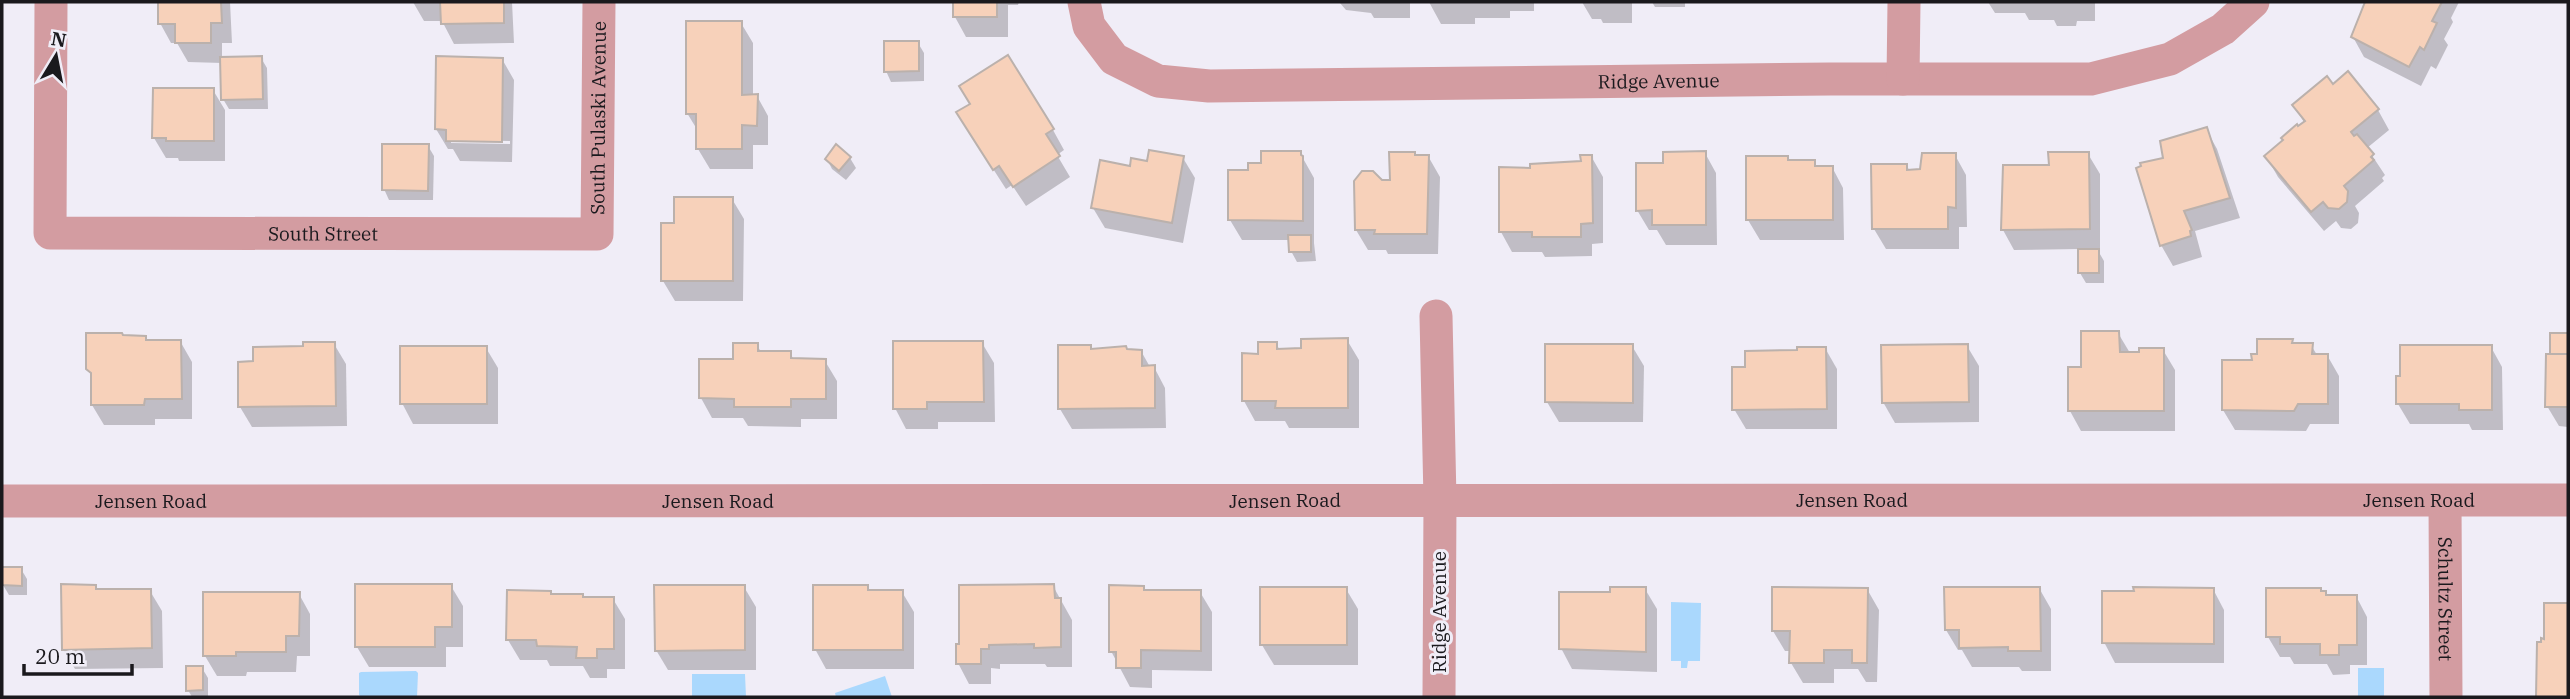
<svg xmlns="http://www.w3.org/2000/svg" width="2570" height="699" viewBox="0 0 2570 699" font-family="'IBM Plex Serif',serif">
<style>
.water{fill:#aad8fd}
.shadow{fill:#0003;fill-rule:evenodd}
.building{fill:#f7d1ba;stroke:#bbb1ac;stroke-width:2}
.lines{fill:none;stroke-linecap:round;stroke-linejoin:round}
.minor{stroke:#d39ca1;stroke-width:33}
.labels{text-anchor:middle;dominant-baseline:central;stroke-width:6;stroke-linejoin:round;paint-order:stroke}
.street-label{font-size:19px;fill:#1a191d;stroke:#f0edf7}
</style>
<rect width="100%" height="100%" fill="#f0edf7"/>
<!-- water -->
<g class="water">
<path d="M1671 602 1701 603 1700 661H1688L1687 668H1681V661H1671Z"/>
<rect x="2358" y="668" width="26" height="29"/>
<path d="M416 671 418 673 417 697H361L359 695V673L361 672Z"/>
<path d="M692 674H745L746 697H692Z"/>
<path d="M885 676 892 697H836L835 693Z"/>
</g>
<!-- shadow -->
<g class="shadow">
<path d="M159 2H230L232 43H222V59L261 58 267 68 268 109H229L223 99 222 63 188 62 177 43H171L160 23Z"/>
<path d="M413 2H512L514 43 454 44 442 21H424Z"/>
<path d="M955 2H1019L1018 5H1008V37H966L955 17Z"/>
<path d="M1319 2H1410V18H1374L1371 13 1346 10 1340 3Z"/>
<path d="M1429 2H1534V11H1510V18H1475V24H1441Z"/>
<path d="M1582 2H1632V23H1603L1601 19H1592Z"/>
<path d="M1652 2H1685V7H1655Z"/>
<path d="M1988 2H2111L2095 3V21H2077L2076 26H2057L2054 20H2029L2025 13H1995Z"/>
<path d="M2367 2H2459L2451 18 2453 22 2444 39 2448 45 2436 69 2431 66 2421 86 2364 57 2353 37Z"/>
<path d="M741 23 753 43V96H757L768 116V145H753V169H710L698 149V131L687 113Z"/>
<path d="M918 43 924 53V81L891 82 886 71Z"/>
<path d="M502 59 514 80 512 162 460 161 453 149H448L436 129ZM451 140 510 141V144L451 143Z"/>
<path d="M2333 86 2378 110 2389 130 2367 148 2385 175 2382 178 2384 181 2355 206 2359 213 2358 223 2351 229 2341 228 2336 221 2324 231 2278 177 2266 156 2305 124 2294 105Z"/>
<path d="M213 90 225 110V161H179L178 158H166L154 138Z"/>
<path d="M2206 129 2217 149 2240 218 2195 231 2202 257 2173 266 2161 245Z"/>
<path d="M1053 130 1064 150 1057 155 1070 177 1026 206 1012 185 1006 189 970 133Z"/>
<path d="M428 146 434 156 433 200H389L384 189Z"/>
<path d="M1300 153 1314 178V243L1316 261 1297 262 1291 251 1290 240H1242L1230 220 1249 172 1263 165Z"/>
<path d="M1414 153 1416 156H1428L1440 177 1438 254H1388L1386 250H1368L1356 230 1381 182H1391Z"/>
<path d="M1705 153 1716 173 1717 245H1666L1657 230H1649L1637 210 1665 165Z"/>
<path d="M2088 154 2100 174V249H2097L2104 261V283H2086L2080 273 2079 249 2014 250 2003 230 2050 166Z"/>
<path d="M1955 155 1966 175 1967 227H1959V249H1886L1874 229 1906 165 1910 171H1922Z"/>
<path d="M1591 156 1603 177V243L1592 244V256L1545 257 1542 252H1512L1501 232 1500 169H1532L1582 163Z"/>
<path d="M850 158 856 168 846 180 832 169 827 159Z"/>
<path d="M1183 158 1195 178 1183 243 1105 228 1093 208 1131 168Z"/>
<path d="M1787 158 1790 162H1814L1817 167H1832L1843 188 1844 240H1760L1748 220Z"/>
<path d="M732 199 744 219 743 301H675L663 281V225H676Z"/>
<path d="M2118 333 2130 353 2163 350 2175 370V431H2081L2070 411Z"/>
<path d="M2552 335H2568V427L2559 426 2547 406Z"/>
<path d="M145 338 147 341H180L192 362V419H155V425H104L92 405V377L88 368Z"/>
<path d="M1347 340 1359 360V428H1289L1285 421H1255L1244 401 1260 355 1276 344 1280 350H1303Z"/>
<path d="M2292 341 2294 345H2311L2317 355H2327L2339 376V424H2310L2306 431 2235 430 2223 410 2253 361Z"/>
<path d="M982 343 994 363 995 422H938V429H906L895 408Z"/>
<path d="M334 344 346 364 347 426 252 427 240 407 255 363 305 348Z"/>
<path d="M757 345 761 352 790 353 794 360 825 361 837 381V419H801V427L748 426 743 418H712L701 398 735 360Z"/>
<path d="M1632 346 1644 366 1643 422H1559L1547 402Z"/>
<path d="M1967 346 1979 366V422L1895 423 1883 402Z"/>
<path d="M1090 347 1092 351H1141L1150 367H1154L1165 388 1166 428 1072 429 1060 409Z"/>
<path d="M2491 347 2502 367 2503 430H2472L2469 424H2410L2398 404Z"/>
<path d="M486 348 498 368V424H413L402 403Z"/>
<path d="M1825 348 1837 369V429H1746L1734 409 1747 368 1799 352Z"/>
<path d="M21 569 27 579V595H9L3 585Z"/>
<path d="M95 586 98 591H150L162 611 163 668 75 669 63 649Z"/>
<path d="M451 586 463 606V647H446V667H369L357 647Z"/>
<path d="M1053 586 1072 620V667H1047L1045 664H1000V669L991 668V684H969L958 663Z"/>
<path d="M744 587 756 607V670H668L656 650Z"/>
<path d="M867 587 870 592H902L914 612V669H826L815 649Z"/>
<path d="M1143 587 1146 592H1200L1212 612V671L1152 670V688L1130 687 1111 651Z"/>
<path d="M2039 588 2051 609V671H2022L2019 667H1972L1962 650H1958L1946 630Z"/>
<path d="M1346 589 1358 609V665H1274L1262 645Z"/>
<path d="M1645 589 1657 609V672L1572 669 1561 648 1612 594Z"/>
<path d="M1867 589 1879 610 1877 682H1866L1858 669H1834V683H1803L1791 663V651H1785L1773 631Z"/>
<path d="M2213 589 2224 610V663H2115L2104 642Z"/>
<path d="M2320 589 2327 596H2356L2367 617V665H2350V674L2333 675 2327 664H2294L2290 657H2280L2268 637Z"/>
<path d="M299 594 310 614V656H297L296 672H247L246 676H217L205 656Z"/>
<path d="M552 595 613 599 625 619V669H607V678H590L583 666H550L547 660H520L508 640Z"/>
<path d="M2546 605H2568V697H2538L2539 644 2545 641Z"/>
<path d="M202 668 208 678V697H192L188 690Z"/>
</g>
<!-- building -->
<g class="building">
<path d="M158 2H221L222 23H211V43H175V24H158Z"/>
<path d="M440 2H504V23L441 24Z"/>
<rect x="953" y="2" width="44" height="15"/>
<path d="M2365 2H2442L2432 21 2437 23 2424 50 2420 47 2409 67 2351 37Z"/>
<path d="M686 21H742V95L758 94 757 126 742 125V149H696V114H686Z"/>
<path d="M884 41H919V71L884 72Z"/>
<path d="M1008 55 1054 129 1046 134 1060 156 1013 187 999 166 993 170 956 112 970 104 959 86Z"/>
<path d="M262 56 263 99 221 100 220 57Z"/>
<path d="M436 56 503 58 502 142 446 141V130L435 129Z"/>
<path d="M2348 71 2379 109 2351 132 2354 136 2357 134 2374 154 2371 157 2374 160 2344 186 2348 191 2347 202 2339 209 2328 208 2323 202 2311 212 2264 156 2283 140 2281 138 2297 124 2298 126 2305 121 2292 105 2327 76 2333 84Z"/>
<path d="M153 88H214V141H166V138H152Z"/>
<path d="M2207 127 2230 198 2184 211 2192 230 2190 231 2191 236 2160 246 2136 168 2141 166 2140 163 2163 158 2160 141Z"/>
<path d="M382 144H429L428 191 382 190Z"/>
<path d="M836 144 851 157 839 171 825 159Z"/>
<path d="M1149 150 1184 156 1172 223 1091 208 1100 160 1130 166 1131 158 1147 161Z"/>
<path d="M1261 151H1301V155L1303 156V221L1228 220V170H1248V163H1261Z"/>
<path d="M1706 151V225H1652V210L1636 211V163H1663V152Z"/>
<path d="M1389 152H1415V155H1429L1427 234H1374L1375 230H1355L1354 181 1362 171H1373L1382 180H1390Z"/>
<path d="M2048 152H2089L2090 229 2001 230 2003 165H2049Z"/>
<path d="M1922 153H1956V208L1948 207V229H1872L1871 164H1907V170L1920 169Z"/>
<path d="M1580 155H1592L1593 223 1581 224V237H1532V232H1499V167L1530 168V164L1581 161Z"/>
<path d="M1746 156H1788V160H1815V166H1833V220H1746Z"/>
<path d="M674 197H733V281H661V223H674Z"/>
<path d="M1288 235H1311V252H1289Z"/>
<rect x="2078" y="249" width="21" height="24"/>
<path d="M2081 331H2119L2120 352H2139V348H2164V411H2068V367H2081Z"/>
<path d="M86 333H122L123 335 146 336V340H181L182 399H145L144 405H91V373L86 369Z"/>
<rect x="2550" y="333" width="18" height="21"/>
<path d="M1348 338V408H1275L1276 401H1242V353L1258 354V342H1277V349L1301 348V339Z"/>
<path d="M2257 339H2293L2292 343H2313L2312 354H2328V404H2298L2294 411 2222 410V360H2252L2251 354H2257Z"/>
<path d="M893 341H983L984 402H927V409H893Z"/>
<path d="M303 342H335L336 406 238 407V362L253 361V347L303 346Z"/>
<path d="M733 343H758V351H791V358L826 359V399H791V407H734V399L699 398V359H733Z"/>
<path d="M1545 344H1633V403L1545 402Z"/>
<path d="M1968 344 1969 402 1882 403 1881 345Z"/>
<path d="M1058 345H1091V349L1126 346 1127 349 1142 350V366L1155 365V408L1058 409Z"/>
<path d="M2400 345H2492V410H2459V404H2396V376H2400Z"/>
<rect x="400" y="346" width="87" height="58"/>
<path d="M1797 347H1826L1827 409 1732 410V367H1745V351L1797 350Z"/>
<path d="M2546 354H2568V407H2545Z"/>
<path d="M2 567H22V586L2 585Z"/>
<path d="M61 584 96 585V589H151L152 648 62 650Z"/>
<path d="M355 584H452V627H435V647H355Z"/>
<path d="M1054 584 1055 598H1061V647L1034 648V644L989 645V649H981V664H956V644H959V585Z"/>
<path d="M654 585H745V650L655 651Z"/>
<path d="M813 585H868V590H903V650H813Z"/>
<path d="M1109 585 1144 586V590H1201V651L1141 650V668H1116V652H1109Z"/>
<rect x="1260" y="587" width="87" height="58"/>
<path d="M1610 587H1646V652L1559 649V592H1610Z"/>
<path d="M1772 587 1868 588 1867 663H1852V650H1824V663H1789L1790 631H1772Z"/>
<path d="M1944 587H2040L2041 651H2008V647L1959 648V630H1945Z"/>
<path d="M2133 587 2214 588V644L2102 643V591H2134Z"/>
<path d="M2266 588H2321V591H2326V595H2357V645H2339V655H2320V644H2280V637H2266Z"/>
<path d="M507 590 551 591V594H583V597H614V649H597V658H576L577 647 537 646 536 640H506Z"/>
<path d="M203 592H300L299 636H286V652H236V656H203Z"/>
<path d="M2544 603H2568V697H2536L2537 642H2541V638L2544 639Z"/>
<path d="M186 666H203V690L186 691Z"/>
</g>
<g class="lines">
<!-- minor -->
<g class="minor">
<path id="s1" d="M51 2 50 233 597 234 599 2"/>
<path id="s2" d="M1084 2 1089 26 1114 59 1158 81 1209 86 1830 79H2091L2170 59 2223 29 2253 2"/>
<path d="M1903 79 1904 2"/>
<path d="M1436 316 1440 500 1439 697"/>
<path id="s3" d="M2 501 2568 500"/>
<path id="s4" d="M2445 501 2446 697"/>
</g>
</g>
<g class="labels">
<!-- street labels -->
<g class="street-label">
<text stroke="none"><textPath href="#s2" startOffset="616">Ridge Avenue</textPath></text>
<text stroke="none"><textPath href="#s1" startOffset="894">South Pulaski Avenue</textPath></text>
<text stroke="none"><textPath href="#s1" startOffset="504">South Street</textPath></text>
<text stroke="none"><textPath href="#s3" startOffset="1283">Jensen Road</textPath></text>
<text stroke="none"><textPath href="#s3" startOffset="149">Jensen Road</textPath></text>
<text stroke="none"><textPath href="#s3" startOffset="716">Jensen Road</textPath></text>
<text stroke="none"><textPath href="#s3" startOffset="1850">Jensen Road</textPath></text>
<text stroke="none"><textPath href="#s3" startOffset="2417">Jensen Road</textPath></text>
<text stroke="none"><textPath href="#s4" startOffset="98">Schultz Street</textPath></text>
<text transform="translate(1439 612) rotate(-90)">Ridge Avenue</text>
</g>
</g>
<!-- border -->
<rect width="2570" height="699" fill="none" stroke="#1a191d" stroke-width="7"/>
<!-- north arrow -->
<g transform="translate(56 56) rotate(10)" stroke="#f0edf7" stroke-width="5" paint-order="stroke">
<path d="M0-5L12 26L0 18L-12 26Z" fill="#1a191d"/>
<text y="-10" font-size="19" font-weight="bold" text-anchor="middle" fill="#1a191d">N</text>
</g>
<!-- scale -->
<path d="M24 664v10h108v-10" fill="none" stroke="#1a191d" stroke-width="3.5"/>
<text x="35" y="664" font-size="21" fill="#1a191d" stroke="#f0edf7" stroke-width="5" paint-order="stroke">20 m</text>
</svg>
